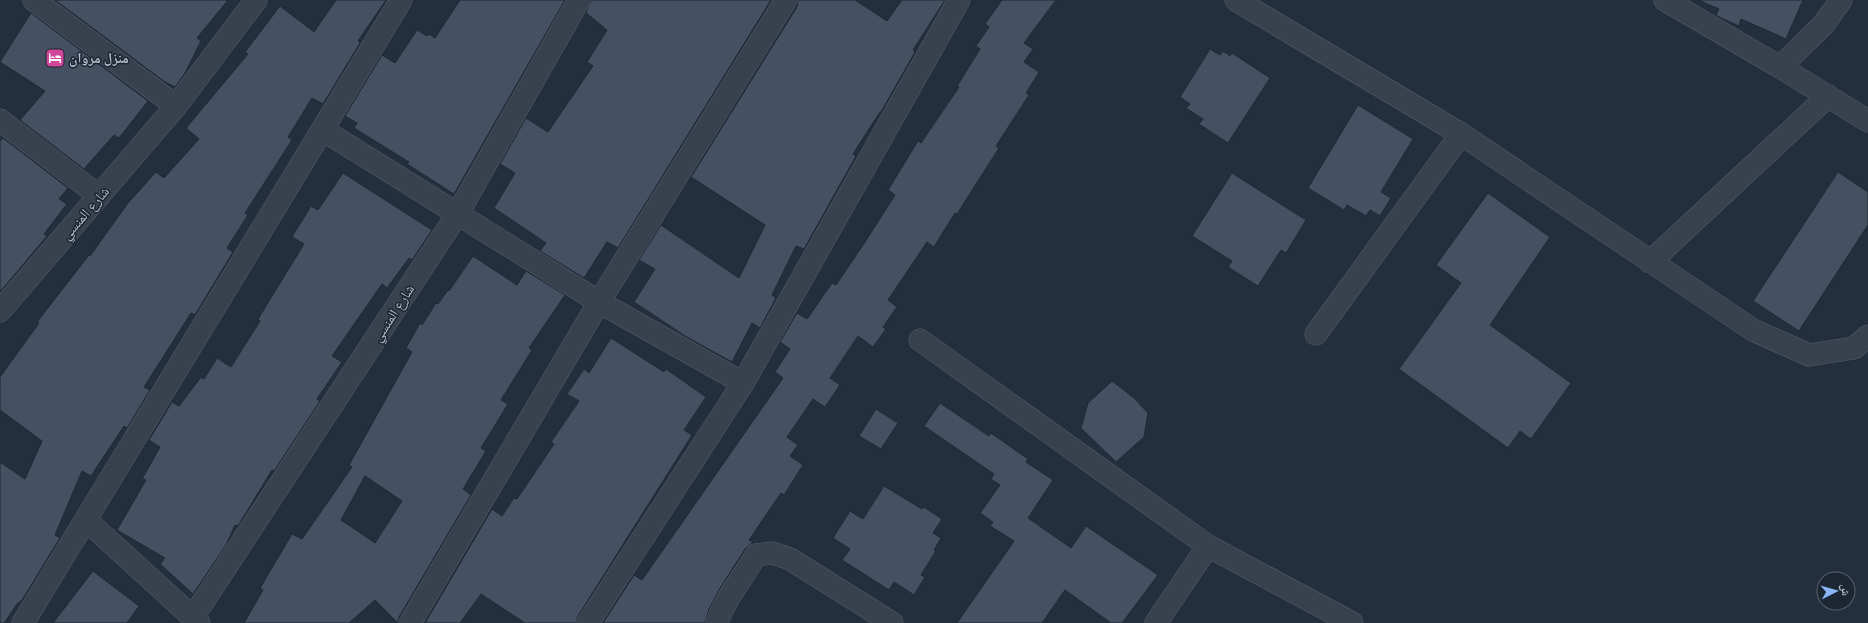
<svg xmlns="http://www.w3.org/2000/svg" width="1868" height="623" viewBox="0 0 1868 623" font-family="'IBM Plex Sans','Noto Naskh Arabic',sans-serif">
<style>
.building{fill:#455162;stroke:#1f2835;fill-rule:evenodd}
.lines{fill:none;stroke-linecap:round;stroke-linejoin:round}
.street-casing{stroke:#565f6c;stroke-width:23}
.street{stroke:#38414e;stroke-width:22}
.labels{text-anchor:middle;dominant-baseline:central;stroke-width:3;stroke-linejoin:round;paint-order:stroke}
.poi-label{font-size:14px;font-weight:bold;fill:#b4bcc9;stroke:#1d2633;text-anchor:start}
.street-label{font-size:14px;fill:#b4bcc9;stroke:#1d2633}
</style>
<rect width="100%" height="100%" fill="#242f3e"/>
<!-- building -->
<g class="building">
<path d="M55 0H228L197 38 201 41 185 73 175 87 165 82Z"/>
<path d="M336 0H386L358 41 360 43 323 104 312 98 288 137 292 140 245 213 248 215 227 248 233 252 195 315 191 313 144 387 150 390 127 428 124 426 91 476 82 471 55 535 60 538 22 600 17 604 4 623H0V462L25 479 42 441 0 410V377L39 323 37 322 89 255 90 256 128 203 156 172 164 178 199 139 186 128 248 54 245 52 280 6 314 32Z"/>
<path d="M460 0H565L454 194 407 164 409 162 354 128 357 123 345 116 382 55 395 63 417 30 427 36 429 34 435 38Z"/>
<path d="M591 0H771L618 248 607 242 584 278 540 251 546 243 494 208 515 173 500 164 526 118 548 132 593 66 587 62 607 30 586 13Z"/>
<path d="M798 0H855L887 21 902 0H945L913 50 915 52 881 112H880L853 154 856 156 804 249 796 246 772 295 776 298 760 328 752 323 732 362 685 336 634 302 655 269 639 260 661 225 739 278 765 225 691 177 797 7Z"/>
<path d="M1002 0H1056L1024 43 1033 49 1024 62 1039 72 1026 93 1029 95 996 146 999 148 957 214 955 213 934 247 927 242 888 300 897 307 883 327 886 329 873 347 858 336 830 378 840 385 825 407 813 399 787 437 798 445 790 456 803 465 784 495 781 493 749 540 753 542 745 549 719 590 709 609 705 623H603L634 575 642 580 783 378 775 372 790 349 780 342 797 313 807 319 832 283 836 285 865 242 895 195 888 190 918 141 921 143 959 87 957 86 980 49 976 46 989 27 985 24Z"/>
<path d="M1698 0H1803L1786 39 1741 19 1739 26 1719 17 1716 15 1719 9Z"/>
<path d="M31 13 148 101 119 138 114 135 84 169 20 120 45 91 0 62Z"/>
<path d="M1210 49 1220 55 1223 51 1230 56 1232 53 1270 78 1228 143 1199 124 1203 119 1186 108 1190 104 1180 97Z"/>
<path d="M1358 105 1413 139 1381 192 1391 198 1380 216 1370 210 1366 216 1347 205 1344 210 1308 188Z"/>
<path d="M3 138 68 188 59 199 67 204 44 234 47 236 0 292V141Z"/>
<path d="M1838 172 1868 192V225L1799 331 1753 301Z"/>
<path d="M343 173 432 230 412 260 409 258 387 288 382 284 332 356 342 362 317 399 320 401 274 471 272 470 238 526 235 525 226 545 193 594 160 564 165 558 117 530 146 480 142 479 160 447 149 440 172 402 179 406 201 377 204 379 217 358 231 367 260 321 258 319 304 244 292 237 311 206 318 210Z"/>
<path d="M1232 173 1306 220 1286 253 1281 250 1258 286 1228 267 1232 261 1192 236Z"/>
<path d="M1488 193 1550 237 1490 325 1571 383 1531 439 1520 431 1508 448 1399 369 1461 283 1436 265Z"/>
<path d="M473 256 517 285 526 271 565 295 529 348 532 350 501 400 508 404 481 448 486 451 463 489 471 495 399 617 398 623 375 600 349 623H244L263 590 260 588 292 534 302 539 352 467 349 465 412 352 406 348 420 323 422 325 436 303 438 304 448 290 449 291ZM365 476 402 501 375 543 341 520Z"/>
<path d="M611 338 664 372 666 369 706 397 684 430 692 435 578 616 576 623H525L481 594 460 623H425L492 509 502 516 514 498 517 499 554 444 551 442 579 401 567 394 584 369 589 373Z"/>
<path d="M1112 381 1134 398 1148 413 1144 437 1116 462 1081 428 1088 403Z"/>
<path d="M940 403 989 436 991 433 1028 459 1026 462 1053 480 1028 518 1071 548 1086 526 1158 575 1122 623H1111L1065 590 1042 623H957L1014 541 990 526 993 522 980 513 1000 485 991 479 994 474 924 426Z"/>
<path d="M876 409 898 423 881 449 859 436Z"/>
<path d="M884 486 922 509 924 507 942 519 933 533 941 538 934 550 936 551 921 575 925 577 914 595 894 582 889 590 842 560 850 549 833 538 850 511 863 519Z"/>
<path d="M93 571 139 606 127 623H53Z"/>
</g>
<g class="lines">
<!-- street casing -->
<g class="street-casing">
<g id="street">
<path d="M34 0 176 106"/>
<path d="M1236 0 1461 134 1753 330 1809 355 1854 348 1868 336"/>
<path d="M1665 0 1780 67 1868 121"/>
<path d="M1780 67 1823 25 1841 0"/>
<path d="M0 120 99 196"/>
<path d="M323 130 599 302 743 383"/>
<path d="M1650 262 1828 96"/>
<path d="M0 311 176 106 256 0"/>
<path d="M1316 334 1461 134"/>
<path d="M920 340 1208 546 1352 623"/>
<path d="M86 520 199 623"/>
<path d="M193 617 458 213 579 0"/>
<path d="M23 623 401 0"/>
<path d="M410 623 599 302 786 0"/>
<path d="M588 623 743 383 959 0"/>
<path d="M717 623C725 598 743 578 756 555L773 553 790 559 892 623"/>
<path d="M1156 623 1208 546"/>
</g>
</g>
<!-- street -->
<use href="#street" class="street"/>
</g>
<!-- icons -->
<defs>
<g id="hotel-square" transform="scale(1)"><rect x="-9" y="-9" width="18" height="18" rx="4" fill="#d1479c" stroke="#1d2633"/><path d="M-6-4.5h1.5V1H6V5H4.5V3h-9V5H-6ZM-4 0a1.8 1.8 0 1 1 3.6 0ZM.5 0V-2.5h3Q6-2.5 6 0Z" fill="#fff"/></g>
</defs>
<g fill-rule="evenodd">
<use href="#hotel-square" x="55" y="58"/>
</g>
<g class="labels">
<!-- poi labels -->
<g class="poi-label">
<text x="69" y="58">منزل مروان</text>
</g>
<!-- street labels -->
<g class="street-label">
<text transform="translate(85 213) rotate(-49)">شارع المنسي</text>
<text transform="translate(393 313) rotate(-57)">شارع المنسي</text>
</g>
</g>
<!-- north arrow -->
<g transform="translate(1836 591) rotate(84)"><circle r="19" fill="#1d2633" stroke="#59626f"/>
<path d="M0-3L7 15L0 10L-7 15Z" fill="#8ab4f8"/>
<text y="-6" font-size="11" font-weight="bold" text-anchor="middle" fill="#b4bcc9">ش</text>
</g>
</svg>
